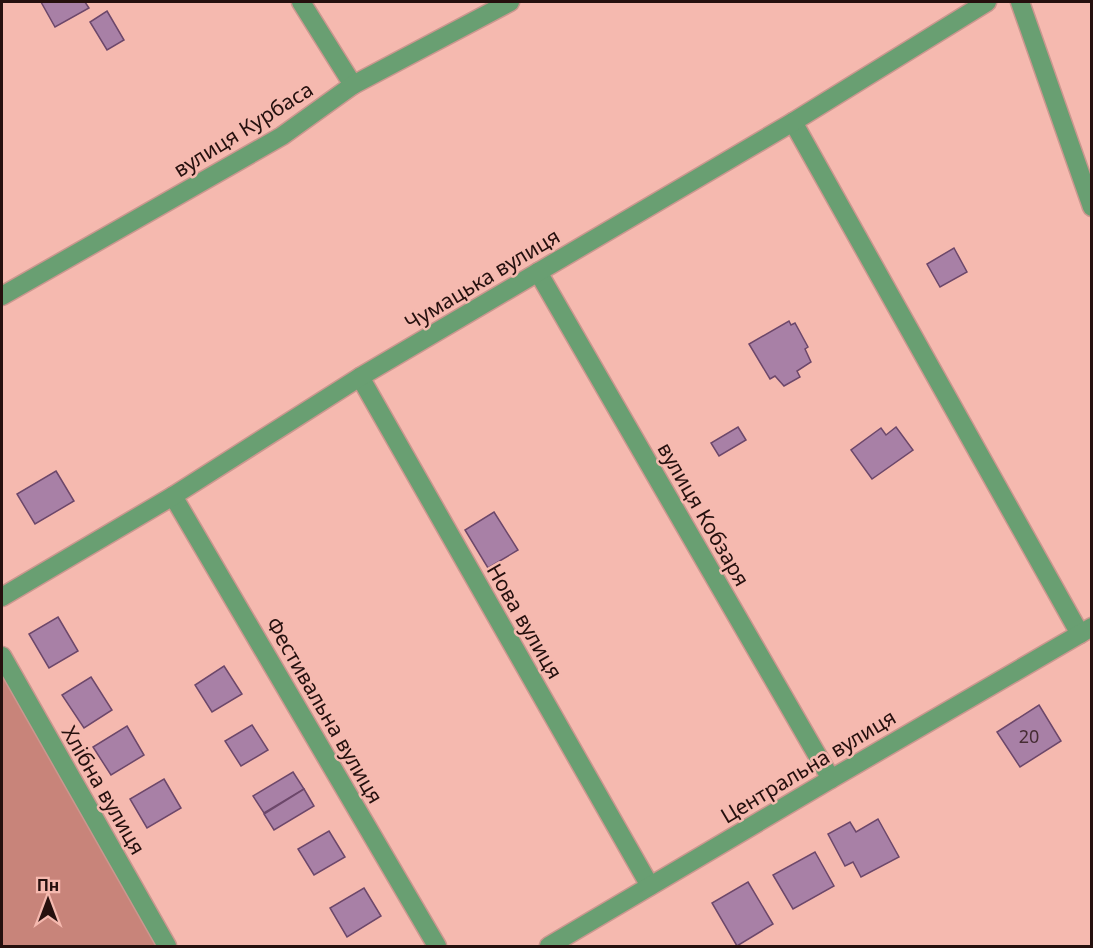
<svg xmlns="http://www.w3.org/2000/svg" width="1093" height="948" viewBox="0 0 1093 948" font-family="'Noto Sans',sans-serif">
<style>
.green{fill:#c8847a}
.building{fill:#a880a6;stroke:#6c476a;stroke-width:1.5}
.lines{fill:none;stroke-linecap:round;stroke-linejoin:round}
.minor-casing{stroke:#cb978f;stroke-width:21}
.minor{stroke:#699f72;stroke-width:18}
.labels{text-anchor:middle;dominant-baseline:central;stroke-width:5;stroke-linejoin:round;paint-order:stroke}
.number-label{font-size:18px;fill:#462c34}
.street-label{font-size:21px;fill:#25100e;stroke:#f5b9af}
</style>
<rect width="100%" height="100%" fill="#f5b9af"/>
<!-- green -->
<path class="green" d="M2 656 167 946H2Z"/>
<!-- building -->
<g class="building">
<path d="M41 2H85L89 8 55 27Z"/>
<path d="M107 11 124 40 107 50 90 22Z"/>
<path d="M954 248 967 272 940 287 927 264Z"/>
<path d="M789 321 791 325 795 323 808 347 805 349 811 362 797 371 800 377 784 386 775 376 770 379 749 344Z"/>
<path d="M738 427 746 440 719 456 711 443Z"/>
<path d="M896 427 913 450 872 479 851 450 881 428 886 435Z"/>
<path d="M56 471 74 501 35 524 17 494Z"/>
<path d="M494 512 518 550 488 568 465 530Z"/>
<path d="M58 617 78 651 49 668 29 634Z"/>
<path d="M224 666 242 694 212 712 195 685Z"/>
<path d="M91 677 112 710 84 728 62 695Z"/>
<path d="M1039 705 1061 741 1020 767 997 732Z"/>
<path d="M252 725 268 750 241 766 225 741Z"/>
<path d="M127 726 144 755 111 775 93 747Z"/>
<path d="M293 772 304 789 264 813 253 796Z"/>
<path d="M164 779 181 808 147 828 130 799Z"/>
<path d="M304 789 314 806 274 830 264 814Z"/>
<path d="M878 819 899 857 861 877 853 862 845 866 828 834 850 822 856 832Z"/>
<path d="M329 831 345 857 314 875 298 849Z"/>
<path d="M815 852 834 886 793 909 773 875Z"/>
<path d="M748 882 773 924 737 946 712 903Z"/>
<path d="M364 888 381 916 347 937 330 908Z"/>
</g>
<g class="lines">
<!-- minor casing -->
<g class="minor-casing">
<g id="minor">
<path d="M301 2 353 85"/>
<path d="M1020 2 1092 207"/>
<path d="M793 122 1080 634"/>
<path d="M538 272 831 779"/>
<path d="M2 296 282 136 353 85 510 2"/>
<path d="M360 377 650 886"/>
<path d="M173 496 437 946"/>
<path d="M2 597 173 496 360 377 793 122 987 2"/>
<path d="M2 656 167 946"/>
<path d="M549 946 831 779 1092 627"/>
</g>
</g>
<!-- minor -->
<use href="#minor" class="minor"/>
</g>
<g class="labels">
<!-- number labels -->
<g class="number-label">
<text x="1029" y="736">20</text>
</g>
<!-- street labels -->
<g class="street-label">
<text transform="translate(243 129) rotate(-32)">вулиця Курбаса</text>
<text transform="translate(482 279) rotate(-31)">Чумацька вулиця</text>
<text transform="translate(704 514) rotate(60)">вулиця Кобзаря</text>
<text transform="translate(525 621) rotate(60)">Нова вулиця</text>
<text transform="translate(325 710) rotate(60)">Фестивальна вулиця</text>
<text transform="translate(808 766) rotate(-31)">Центральна вулиця</text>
<text transform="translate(104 790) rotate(60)">Хлібна вулиця</text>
</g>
</g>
<!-- border -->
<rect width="1093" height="948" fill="none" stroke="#25100e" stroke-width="6"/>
<!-- north arrow -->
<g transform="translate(48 900)" stroke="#f5b9af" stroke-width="4.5" paint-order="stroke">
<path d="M0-4.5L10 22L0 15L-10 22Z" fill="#25100e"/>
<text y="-9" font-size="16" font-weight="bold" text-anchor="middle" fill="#25100e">Пн</text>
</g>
</svg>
